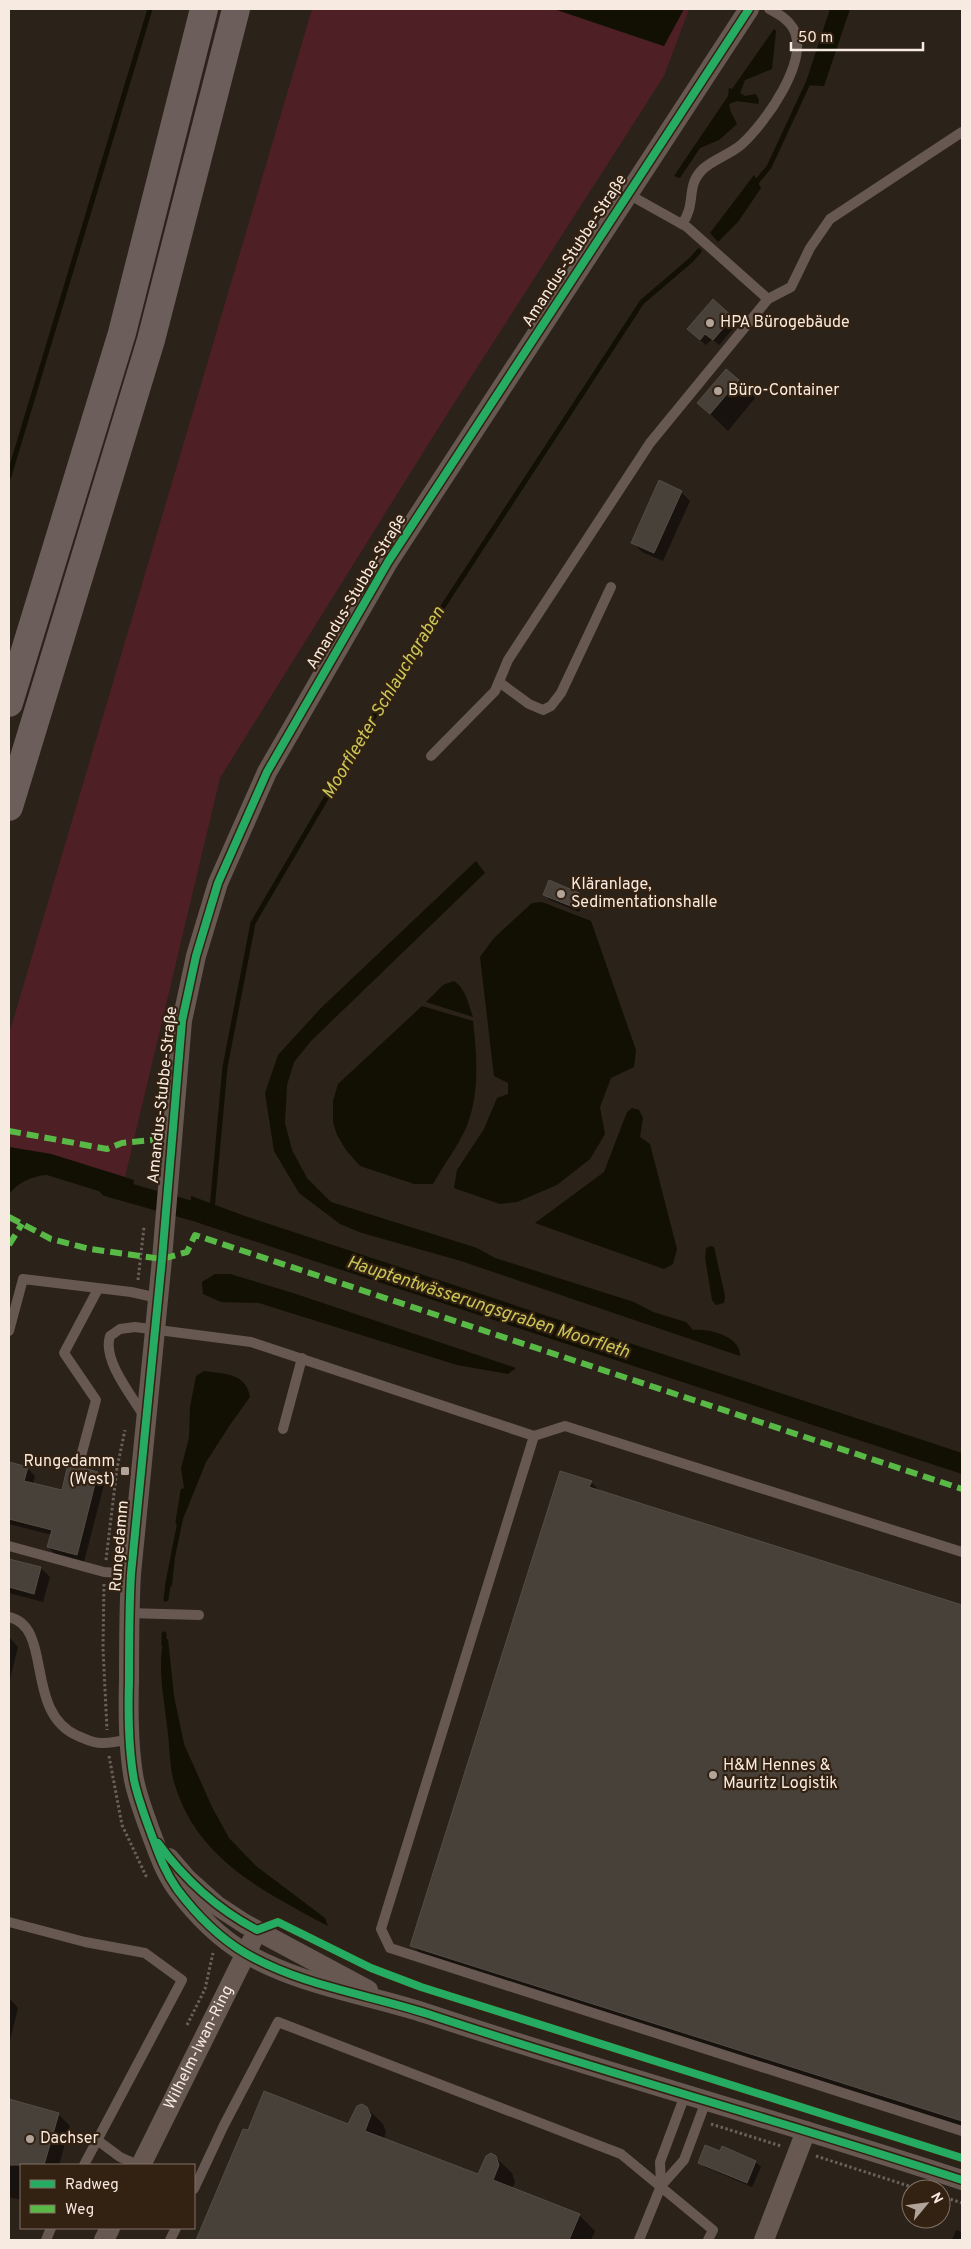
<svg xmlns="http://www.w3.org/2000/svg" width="971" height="2249" viewBox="0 0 971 2249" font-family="Overpass,sans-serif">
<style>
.green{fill:#4e1f25}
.water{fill:#111002}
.shadow{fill:#0007}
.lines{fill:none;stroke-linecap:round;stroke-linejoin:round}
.stream{stroke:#111002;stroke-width:5}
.canal{stroke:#111002;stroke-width:19}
.building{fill:#474139;stroke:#554d45}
.path{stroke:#6c605b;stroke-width:3;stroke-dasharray:2.5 2.5;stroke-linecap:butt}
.service{stroke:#675851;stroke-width:10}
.minor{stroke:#675851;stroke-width:20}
.motorway{stroke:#6c5e5a;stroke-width:28}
.quiet{stroke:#58b947;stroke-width:6;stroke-dasharray:12 6;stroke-linecap:butt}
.cycleway-casing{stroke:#332112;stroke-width:11}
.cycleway{stroke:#26ab63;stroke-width:8}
.poi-dot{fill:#b0a49b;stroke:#332112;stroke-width:2}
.labels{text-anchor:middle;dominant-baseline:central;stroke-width:4.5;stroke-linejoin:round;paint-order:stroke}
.street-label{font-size:16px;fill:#f7eae0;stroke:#332112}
.poi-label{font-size:16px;fill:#f7eae0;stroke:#332112;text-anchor:start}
.water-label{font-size:18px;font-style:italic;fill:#c8c857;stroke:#332112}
</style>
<rect width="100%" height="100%" fill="#2b221a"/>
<!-- green -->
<path class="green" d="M312 9H554L663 46 684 9H689L664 76 439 427 220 778 125 1177 51 1154 9 1147V1034Z"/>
<!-- water -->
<g class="water">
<path d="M554 9H684L664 46Z"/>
<path d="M830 9H850L824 86 805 85Z"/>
<path d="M774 29 776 31 772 69 745 80 740 93 745 96 756 94 759 100 758 104 737 101 729 104 730 110 737 124 719 140 700 148 680 178 674 176 728 96 729 88 732 89Z"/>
<path d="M754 175 761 188 738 222 718 242 710 233Z"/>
<path d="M476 861 485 873 311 1041 294 1062 287 1085 285 1123 292 1150 307 1178 331 1202 477 1248 495 1258 634 1302 653 1312 686 1322 693 1330C708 1328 741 1336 740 1356L461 1261 362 1233 340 1224 299 1193 274 1151 265 1093 278 1055 321 1008Z"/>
<path d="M542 902 591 921 636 1050 634 1067 611 1078 600 1107 605 1134 590 1159 557 1185 517 1202 500 1204 454 1188 457 1170 484 1129 497 1098 508 1094V1083L494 1076 480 957 494 938 532 903Z"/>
<path d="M454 981C466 989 468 1003 473 1017L426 1002 443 985Z"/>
<path d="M422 1006 473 1021C477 1056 480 1094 466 1128 458 1146 443 1166 433 1184H414L360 1166 346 1150 337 1135 333 1122V1101L338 1084Z"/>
<path d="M632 1108 639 1110 643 1118 640 1137 650 1144 677 1249 673 1264 664 1269 535 1223 604 1172 627 1112Z"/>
<path d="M9 1147 51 1154 134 1180 131 1201 47 1175C32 1176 19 1182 9 1194Z"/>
<path d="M191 1196 245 1216 962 1453V1474L202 1224 189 1218Z"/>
<path d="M711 1246 714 1247 725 1296 724 1303 716 1305 712 1300 705 1258 706 1248Z"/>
<path d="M215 1274H230L293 1293 516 1368 508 1374 457 1365 259 1303 221 1302 203 1294 202 1282Z"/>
<path d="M204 1371C225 1374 246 1373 250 1397L230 1425 206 1462 183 1519 175 1557 172 1585 167 1591 165 1585 184 1488 181 1468 189 1438 190 1407 196 1376Z"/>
<path d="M164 1639H168L174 1696 184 1744 212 1807 229 1838 256 1866 325 1918 328 1926C263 1891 196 1859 174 1782 169 1765 170 1744 167 1726 164 1697 157 1667 164 1639Z"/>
</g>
<!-- shadow -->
<g class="shadow">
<path d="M732 318 738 323 719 345 712 339 706 345 694 335Z"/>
<path d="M738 381 755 398 728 431 699 403Z"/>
<path d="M681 492 690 501 663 561 642 552 633 543Z"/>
<path d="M578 894 584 900 579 912 550 900 545 895Z"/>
<path d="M9 1463 27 1468 35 1476 33 1484 63 1492 97 1473 105 1481 84 1562 56 1555 48 1547 52 1535 9 1524Z"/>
<path d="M591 1482 601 1492 962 1607V2126L421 1954 412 1945Z"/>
<path d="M9 1560 41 1568 50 1577 43 1602 9 1593Z"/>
<path d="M9 1637 18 1647 9 1683Z"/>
<path d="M9 1998 18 2008 9 2044Z"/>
<path d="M9 2101 58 2114 70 2126 59 2165H21V2200L9 2197Z"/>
<path d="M367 2108 383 2124 386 2132 384 2139 479 2176 495 2157 512 2173 515 2182 512 2189 579 2215 595 2231 591 2240H198L244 2130 249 2132 348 2125Z"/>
<path d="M721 2153 756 2162 761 2167 752 2187 705 2167 700 2162Z"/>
<path d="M956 2230 962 2232V2240H952Z"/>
</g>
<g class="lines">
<!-- stream -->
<g class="stream">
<path d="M754 185 769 167 809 81"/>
<path d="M9 476 150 9"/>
<path d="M212 1210 225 1067 253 923 397 677 642 302 691 260 699 251"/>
<path d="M178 1522 183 1491"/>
<path d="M166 1599 168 1585"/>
<path d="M164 1634V1644"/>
</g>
<!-- canal -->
<path class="canal" d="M108 1187 214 1217"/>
</g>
<!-- building -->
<g class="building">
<path d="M713 299 733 317 713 340 705 334 700 340 687 329Z"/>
<path d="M726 369 739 380 710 414 697 403Z"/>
<path d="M659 480 682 491 654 553 631 543Z"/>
<path d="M549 880 579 893 573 907 543 895Z"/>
<path d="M9 1462 28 1467 24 1481 62 1490 68 1464 98 1472 77 1555 47 1547 52 1530 9 1519Z"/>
<path d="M560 1471 592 1481 589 1487 962 1605V2121L410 1946Z"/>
<path d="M9 1559 41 1567 34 1594 9 1587Z"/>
<path d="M264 2091 348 2124 357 2106 362 2104 367 2107 371 2115 365 2131 478 2174 486 2156 491 2153 496 2156 499 2165 493 2180 580 2214 569 2240H196L243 2129 248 2130Z"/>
<path d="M9 2099 59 2113 44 2165H9Z"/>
<path d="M705 2145 720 2151 722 2146 756 2161 747 2183 698 2163Z"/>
</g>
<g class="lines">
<!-- path -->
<g class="path">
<path d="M138 1280 144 1227"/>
<path d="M106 1560 117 1468 125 1430"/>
<path d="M104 1584 103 1648 107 1730"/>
<path d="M109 1756 122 1825 147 1878"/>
<path d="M187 2025 205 1989 213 1953"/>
<path d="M711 2124 781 2146"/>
<path d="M816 2156 918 2189"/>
<path d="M941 2196 962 2203"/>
</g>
<!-- service -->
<g class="service">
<path d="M628 194 687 227 768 299"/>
<path d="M682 224C697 204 685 186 703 169 714 159 731 154 742 144 765 123 811 60 793 28 787 18 778 14 769 9"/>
<path d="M499 682 529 704 543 710 551 706 561 693 611 587"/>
<path d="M431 756 495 691 508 660 650 443 768 299 791 287 810 248 830 219 962 132"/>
<path d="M9 1331 23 1279 131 1292 158 1298"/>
<path d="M144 1416C132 1396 102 1360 110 1336L120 1329 135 1327 251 1342 534 1436"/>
<path d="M283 1429 302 1358"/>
<path d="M80 1460 96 1400 64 1353 98 1289"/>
<path d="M9 1546 104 1572 131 1574"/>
<path d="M962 1552 565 1426 534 1436 381 1929 390 1948 962 2131"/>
<path d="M128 1613 199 1615"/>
<path d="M9 1617C54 1627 23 1712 78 1736 86 1739 94 1744 103 1743 112 1743 121 1741 130 1739"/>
<path d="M9 1922 85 1942 145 1953 182 1980 84 2165"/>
<path d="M97 2140 120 2157 138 2165"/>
<path d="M661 2186 660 2162 685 2095"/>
<path d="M194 2189 224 2125 278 2022 621 2154 713 2230 708 2240"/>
<path d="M46 2240 51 2228"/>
<path d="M170 2240 176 2228"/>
<path d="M639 2240 661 2186 684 2160 706 2101"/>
</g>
<!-- minor -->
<g class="minor">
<path d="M749 9 388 562 267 772 218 883 196 956 182 1021 162 1259 131 1574C129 1609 129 1645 129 1680 128 1713 128 1747 134 1780 138 1799 145 1817 152 1836 159 1855 165 1872 177 1889 195 1913 218 1937 245 1953 302 1986 367 1994 428 2014 605 2073 785 2122 962 2180"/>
<path d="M169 1858 187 1879 216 1905 245 1924 368 1990"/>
<path id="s1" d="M141 2165 252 1941"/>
<path d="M104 2240 110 2228"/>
<path d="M764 2240 806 2131"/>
</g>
<!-- motorway -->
<g class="motorway">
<path d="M9 703 122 333 204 9"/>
<path d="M9 807 151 340 236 9"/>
</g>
<!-- quiet -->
<g class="quiet">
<path d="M9 1131 107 1149 122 1143 152 1140 171 1148"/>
<path d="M9 1217 51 1239 90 1249 162 1259 187 1252 195 1235 962 1489"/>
<path d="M9 1245 22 1224"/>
</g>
<!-- cycleway casing -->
<g class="cycleway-casing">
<g id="cycleway">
<path d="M749 9 388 562 267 772 218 883 196 956 182 1021 162 1259 131 1574C129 1609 129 1645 129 1680 128 1713 128 1747 134 1780 138 1799 145 1817 152 1836 159 1855 165 1872 177 1889 195 1913 218 1937 245 1953 302 1986 367 1994 428 2014 605 2073 785 2122 962 2180"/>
<path d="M158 1843C185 1880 217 1909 257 1930L278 1922 371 1968 421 1987 962 2158"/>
</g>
</g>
<!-- cycleway -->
<use href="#cycleway" class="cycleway"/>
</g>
<!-- markers -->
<g class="poi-dot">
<circle cx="710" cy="323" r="5"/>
<circle cx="718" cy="391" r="5"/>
<circle cx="561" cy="894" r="5"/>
<rect x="120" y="1466" width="10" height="10" rx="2.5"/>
<circle cx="713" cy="1775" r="5"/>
<circle cx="30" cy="2139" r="5"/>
</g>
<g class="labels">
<!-- street labels -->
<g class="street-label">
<text transform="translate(575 251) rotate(-57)">Amandus-Stubbe-Straße</text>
<text transform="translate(357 592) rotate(-59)">Amandus-Stubbe-Straße</text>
<text transform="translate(163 1095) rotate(-84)">Amandus-Stubbe-Straße</text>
<text transform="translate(120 1546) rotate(-85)">Rungedamm</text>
<text stroke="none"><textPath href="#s1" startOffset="131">Wilhelm-Iwan-Ring</textPath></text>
</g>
<!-- poi labels -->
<g class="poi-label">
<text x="720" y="323">HPA Bürogebäude</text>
<text x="728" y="391">Büro-Container</text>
<text x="571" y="885">Kläranlage,<tspan x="571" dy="18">Sedimentationshalle</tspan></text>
<text x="115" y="1462" text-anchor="end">Rungedamm<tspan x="115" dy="18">(West)</tspan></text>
<text x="723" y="1766">H&amp;M Hennes &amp;<tspan x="723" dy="18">Mauritz Logistik</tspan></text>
<text x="40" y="2139">Dachser</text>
</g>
<!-- water labels -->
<g class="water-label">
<text transform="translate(384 703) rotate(-59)">Moorfleeter Schlauchgraben</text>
<text transform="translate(488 1308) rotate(18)">Hauptentwässerungsgraben Moorfleth</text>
</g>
</g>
<!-- border -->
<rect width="971" height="2249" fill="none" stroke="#f7eae0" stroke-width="20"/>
<!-- legend -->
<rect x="20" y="2164" width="175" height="65" fill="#332112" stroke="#817164"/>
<rect x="30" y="2180" width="25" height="8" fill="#26ab63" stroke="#817164"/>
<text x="65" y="2189" font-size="15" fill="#f7eae0">Radweg</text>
<rect x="30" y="2205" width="25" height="8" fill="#58b947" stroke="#817164"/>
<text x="65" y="2214" font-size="15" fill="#f7eae0">Weg</text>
<!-- north arrow -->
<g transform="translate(926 2204) rotate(61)"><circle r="24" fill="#332112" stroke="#817164"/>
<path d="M0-4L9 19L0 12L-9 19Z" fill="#b0a49b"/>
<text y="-8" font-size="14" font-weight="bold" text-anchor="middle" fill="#f7eae0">N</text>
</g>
<!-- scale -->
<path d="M791 42v8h132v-8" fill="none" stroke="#f7eae0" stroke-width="2.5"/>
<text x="798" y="42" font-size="15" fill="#f7eae0" stroke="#332112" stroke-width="4" paint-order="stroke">50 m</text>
</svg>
